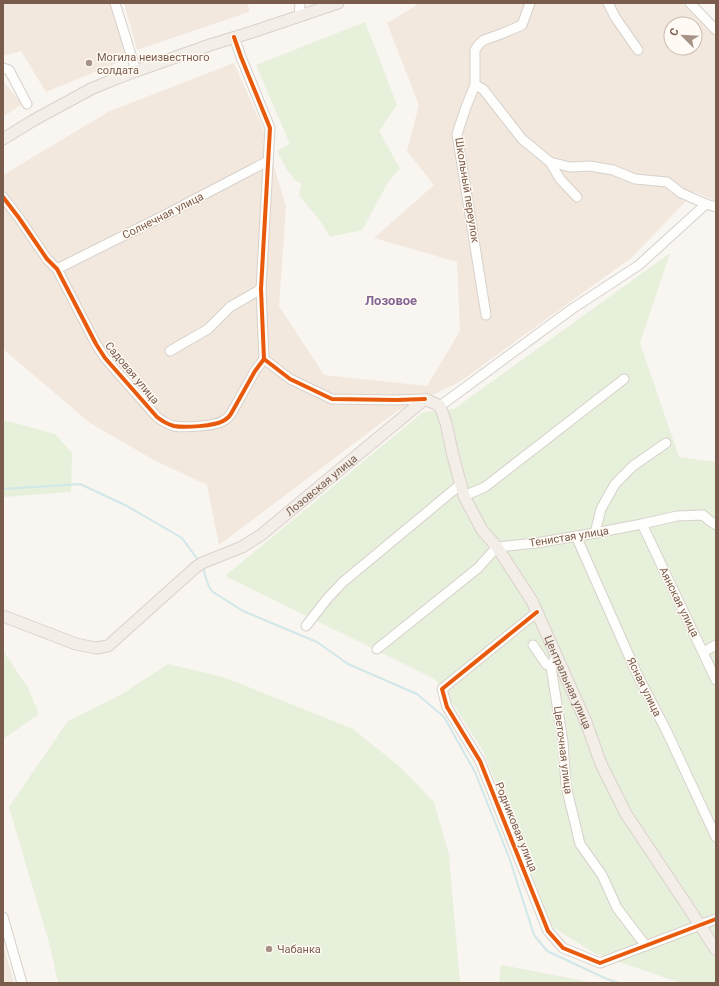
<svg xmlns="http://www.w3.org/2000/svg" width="719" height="986" viewBox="0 0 719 986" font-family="Roboto,sans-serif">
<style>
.residential{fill:#f2e8de;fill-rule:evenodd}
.green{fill:#e7f0db}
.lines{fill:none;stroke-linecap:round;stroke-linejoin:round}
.stream{stroke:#d0e8ea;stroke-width:2}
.minor-casing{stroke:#d7d1cb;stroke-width:11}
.major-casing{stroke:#dad1cc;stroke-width:13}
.minor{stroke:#fefefd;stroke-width:9}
.major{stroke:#f3eee8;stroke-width:11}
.cycleway-casing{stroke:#fffaf3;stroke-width:6}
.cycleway{stroke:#e8590c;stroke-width:4}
.poi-dot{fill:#a69286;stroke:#fffaf3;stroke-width:1.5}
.labels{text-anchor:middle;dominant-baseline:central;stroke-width:3;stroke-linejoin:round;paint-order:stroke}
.poi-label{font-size:11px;fill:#7a5c4d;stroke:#fffaf3;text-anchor:start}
.street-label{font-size:11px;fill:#7a5c4d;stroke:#fffaf3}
.quarter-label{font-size:13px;font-weight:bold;fill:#846695;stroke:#fffaf3}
</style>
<rect width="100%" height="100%" fill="#f9f5f0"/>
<!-- residential -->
<g class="residential">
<path d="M3 3H112L129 58 46 92 21 51 3 56Z"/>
<path d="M124 3H248L249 12 137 50Z"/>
<path d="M420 3H682L716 37V201L695 192 631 258 458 383 397 411 219 545 207 485 154 460 90 423 3 349V175L110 111 234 63 262 126 286 206 279 306 324 375 427 386 460 331 457 262 374 238 434 185 407 151 419 105 387 23ZM671 24H695V48H671Z"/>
<path d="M3 81 22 104 3 117Z"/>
<path d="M3 944 14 983H3Z"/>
</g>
<!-- green -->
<g class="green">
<path d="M365 22 397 105 379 131 400 169 388 182 362 230 330 237 321 222 299 195 302 183 296 181 287 170 277 151 290 144 256 65Z"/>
<path d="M670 253 640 343 679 457 716 462V983H681L596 954 552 927 484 753 455 707 435 679 225 576 423 412 454 409Z"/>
<path d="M3 420 55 434 72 453 71 492 3 497Z"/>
<path d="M3 651 27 686 39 714 3 739Z"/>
<path d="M168 664 226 678 353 729 399 766 434 802 449 855 460 983H58L50 946 9 807 68 721 119 696Z"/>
<path d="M501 965 595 983H499Z"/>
</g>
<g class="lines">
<!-- stream -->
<g class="stream">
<path d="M3 489 80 484 127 506 182 538 198 560"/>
<path d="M203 568C206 576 206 585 213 592L243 611 317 642 348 664 417 694 444 717 475 772 510 860 534 935 547 951 607 979 619 983"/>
</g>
<!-- minor casing -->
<g class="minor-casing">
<g id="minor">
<path d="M115 3 136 71"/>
<path d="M608 3 615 17 638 50"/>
<path d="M690 3 716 30"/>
<path d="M299 16 300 3"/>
<path d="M234 37 241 57 270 128 261 289 264 359 290 379 332 399 396 400 425 399"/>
<path d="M3 68 9 70 27 104"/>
<path d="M475 85 483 89 522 139 550 162 570 167 590 166 613 170 635 179 667 182 681 193 706 204 716 207"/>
<path d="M550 162 560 179 577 197"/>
<path d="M3 197 19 218 47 259 57 269 96 344 105 358 157 417C162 421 167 424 174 426 184 428 215 426 223 421 227 419 230 416 232 412L255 371 264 359"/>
<path d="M57 269 165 215 268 161"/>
<path d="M486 315 457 134 466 107 475 85V50L479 44 484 40 501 34 522 25 530 3"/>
<path d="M170 351 208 329 230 307 261 289"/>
<path d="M440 406 572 309 639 265 706 204"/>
<path d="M464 496 485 487 624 379"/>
<path d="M642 524 716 680"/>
<path d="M595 533 601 509 615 484 633 466 666 443"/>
<path d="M576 536 637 674 666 730 716 837"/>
<path d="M537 612 442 689 447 707 480 761 548 931 563 948 600 963 716 919"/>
<path d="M306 626 327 599 343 582 461 484"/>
<path d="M533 645 546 664 551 667"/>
<path d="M377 649 478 568 497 547 536 543 595 533 642 524 677 516 703 515 710 521 716 525"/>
<path d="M703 652 716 645"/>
<path d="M556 655 551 667 563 742 566 786 580 844 602 875 617 908 646 946"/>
<path d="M3 917 22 983"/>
</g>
</g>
<!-- major casing -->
<g class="major-casing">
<g id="major">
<path d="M3 139 34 120 91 89 115 79 136 71 210 45 252 32 338 3"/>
<path id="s1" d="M3 616 76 644 96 648 108 646 196 567 202 563 242 547 261 535 425 399 440 406 446 423 453 456 464 496 482 530 497 547 532 601 586 722 601 764 626 814 700 925 716 950"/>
</g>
</g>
<!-- minor -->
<use href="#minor" class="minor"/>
<!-- major -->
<use href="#major" class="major"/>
<!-- cycleway casing -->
<g class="cycleway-casing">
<g id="cycleway">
<path d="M234 37 241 57 270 128 261 289 264 359 290 379 332 399 396 400 425 399"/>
<path d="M3 197 19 218 47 259 57 269 96 344 105 358 157 417C162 421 167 424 174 426 184 428 215 426 223 421 227 419 230 416 232 412L255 371 264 359"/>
<path d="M537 612 442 689 447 707 480 761 548 931 563 948 600 963 716 919"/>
</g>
</g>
<!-- cycleway -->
<use href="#cycleway" class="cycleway"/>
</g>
<!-- markers -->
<g class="poi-dot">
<circle cx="89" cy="63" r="4"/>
<circle cx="269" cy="949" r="4"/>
</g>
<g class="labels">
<!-- poi labels -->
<g class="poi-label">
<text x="97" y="57">Могила неизвестного<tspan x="97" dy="13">солдата</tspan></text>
<text x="277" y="949">Чабанка</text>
</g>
<!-- street labels -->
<g class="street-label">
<text transform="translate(467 190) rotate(81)">Школьный переулок</text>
<text transform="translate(163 216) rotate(-27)">Солнечная улица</text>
<text transform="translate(132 373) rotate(50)">Садовая улица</text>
<text stroke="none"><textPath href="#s1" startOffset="380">Лозовская улица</textPath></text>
<text transform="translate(569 537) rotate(-9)">Тенистая улица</text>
<text transform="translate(679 602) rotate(64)">Аянская улица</text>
<text stroke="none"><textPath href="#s1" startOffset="839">Центральная улица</textPath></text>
<text transform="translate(644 687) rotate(64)">Ясная улица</text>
<text transform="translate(563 750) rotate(83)">Цветочная улица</text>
<text transform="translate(516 827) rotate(68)">Родниковая улица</text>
</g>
<!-- quarter labels -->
<g class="quarter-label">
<text x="391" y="300">Лозовое</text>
</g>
</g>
<!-- border -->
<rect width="719" height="986" fill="none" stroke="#7a5c4d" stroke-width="8"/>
<!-- north arrow -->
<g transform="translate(683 36) rotate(294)"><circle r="19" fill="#fffaf3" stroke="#cabbb1"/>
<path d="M0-3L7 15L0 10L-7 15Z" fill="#a69286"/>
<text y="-6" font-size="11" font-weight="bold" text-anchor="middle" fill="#7a5c4d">С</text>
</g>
</svg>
